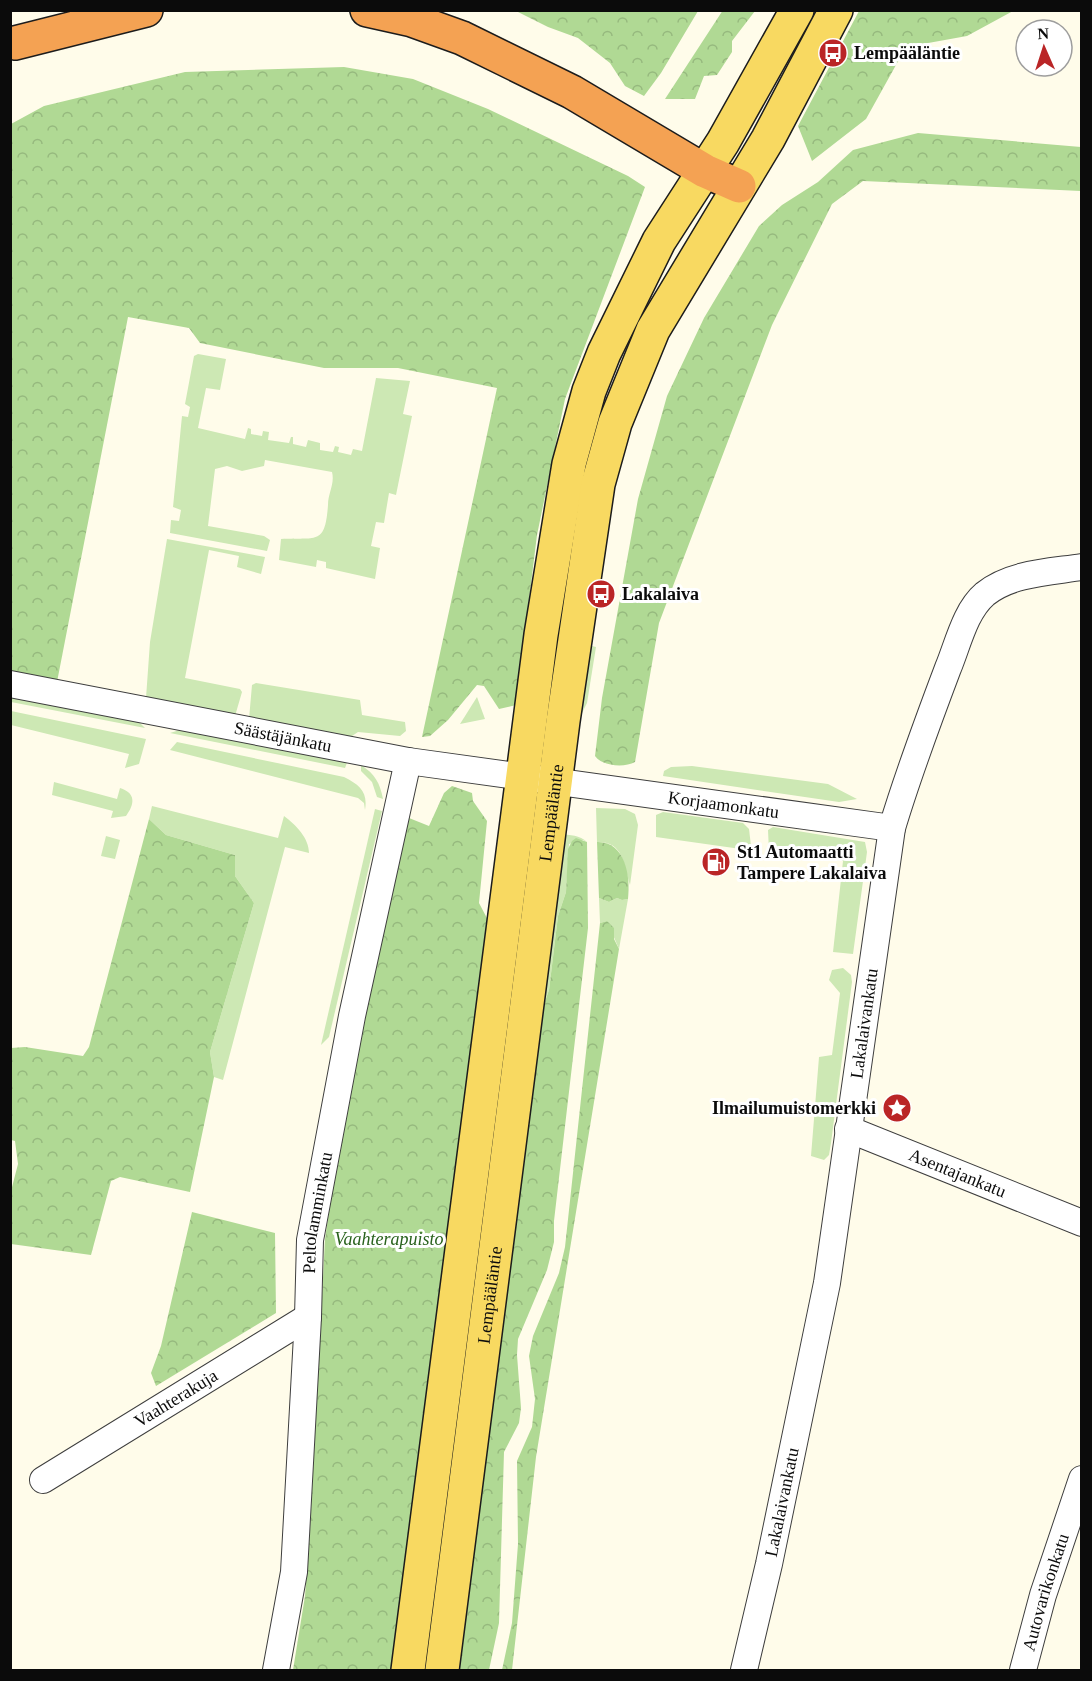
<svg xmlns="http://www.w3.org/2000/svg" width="1092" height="1681" viewBox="0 0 1092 1681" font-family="'Times New Roman',serif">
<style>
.grass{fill:#cde8b4}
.forest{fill:url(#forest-crowns)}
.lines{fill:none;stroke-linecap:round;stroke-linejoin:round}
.minor-casing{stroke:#3e3e3e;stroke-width:28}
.major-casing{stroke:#1c1c1c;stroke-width:36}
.highway-casing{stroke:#1c1c1c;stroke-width:36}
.minor{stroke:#fff;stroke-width:26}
.major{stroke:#f8d961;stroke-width:33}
.highway{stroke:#f4a253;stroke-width:33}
.labels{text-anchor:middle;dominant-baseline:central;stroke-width:6;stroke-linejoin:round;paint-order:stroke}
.poi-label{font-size:18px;font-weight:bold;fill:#0b0b0b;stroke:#fff;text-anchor:start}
.street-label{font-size:18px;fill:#0b0b0b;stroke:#fff}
.park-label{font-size:18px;font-style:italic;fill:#29621d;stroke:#fff}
</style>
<defs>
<pattern id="forest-crowns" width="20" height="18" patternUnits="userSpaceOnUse" patternTransform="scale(1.5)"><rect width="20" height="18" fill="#b0d994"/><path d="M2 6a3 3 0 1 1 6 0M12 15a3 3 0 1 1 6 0" fill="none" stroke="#96b97e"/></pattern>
</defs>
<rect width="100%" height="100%" fill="#fffcea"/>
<!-- grass -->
<g class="grass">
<path d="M198 354 226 359 220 390 206 388 198 428 245 439 248 428 251 429V434L262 436 263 431 269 432 268 440 289 443 291 437H293V444L306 447 308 440 320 443V450L333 452 335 446 339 447 338 452 351 455 353 449 362 451 376 378 410 381 403 414 412 416 396 495 389 493 384 523 376 522 371 546 380 548 375 579 326 568V562L317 560 316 567 279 560 281 539C317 537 325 546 328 505 328 493 335 484 332 472L265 460 264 466 242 471 227 466 215 469 208 526 264 536 270 540 267 551 170 533 171 520 179 521 181 510 173 507 182 416 188 417 190 407 185 404 194 356Z"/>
<path d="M167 539 265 557 261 574 237 567 239 556 209 550 185 678 240 689 242 692 235 716 146 698 150 642Z"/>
<path d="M592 646 596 647 587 703 581 715H575Z"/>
<path d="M256 683 360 700 362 715 405 722 406 731 400 736 358 732 349 738 249 719 252 685Z"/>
<path d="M10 694 135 718 145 728 11 702Z"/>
<path d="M477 697 485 719 460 724Z"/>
<path d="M11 711 146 739 139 764 125 768 129 754 11 725Z"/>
<path d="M183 729 348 760 345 768 170 733Z"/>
<path d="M177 742 344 777C360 785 368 792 365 810L364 803 358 798 170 750Z"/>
<path d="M361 765C375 774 380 783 383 799L377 797 372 782 361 771Z"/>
<path d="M692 766 828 784 857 799 839 802 663 776 664 771 671 767Z"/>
<path d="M54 782 117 799 120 788C136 793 135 804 126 816L111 818 113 811 52 795Z"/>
<path d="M152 806 278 838 284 816C296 825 309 838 309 853L285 847 223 1080 214 1077 210 1052 254 903 235 876V855L166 835 149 819Z"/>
<path d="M596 808 625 809 635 814 638 825 630 885C624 864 623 841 597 842Z"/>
<path d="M375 809 382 811 329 1037 321 1045Z"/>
<path d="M663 812 743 823 749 829 751 846 748 850 656 837V815Z"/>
<path d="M773 827 865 842 867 852 853 954 833 952 843 861 769 852 768 830Z"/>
<path d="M560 834C570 835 580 835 587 842L583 840 569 844 566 892 558 916 549 990 541 1013Z"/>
<path d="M106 836 120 840 115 859 101 856Z"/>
<path d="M599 898 609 902 617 898 622 900 628 899 619 949 607 921 600 923Z"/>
<path d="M843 968 851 975 852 982 831 1143 829 1155 824 1160 811 1156 819 1057 832 1055 840 993 829 980 832 970Z"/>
</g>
<!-- forest -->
<g class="forest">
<path d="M723 10 755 11 732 41V52L717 75 704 76 695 99H665Z"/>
<path d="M516 11H698L661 73 644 96 625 86 610 63 578 38 548 27Z"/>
<path d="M859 11H1013L967 36 906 47 866 119 812 161 798 126Z"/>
<path d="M344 67 413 79 488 109 628 176 645 187 565 399 537 535 516 705 499 709 484 686 477 685 448 720 430 736 422 737 497 388 398 368H324L200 343 189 328 128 317 57 682 11 673V124L44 106 185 72Z"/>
<path d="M918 133 1081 147V191L863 181 832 204 772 325 659 623 635 762C624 768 602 766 595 756L602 698 638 499 667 396 704 318 759 226 782 205 818 182 853 150Z"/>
<path d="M452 786 472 793 473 801 487 821 479 903 489 922 398 1670H293L305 1596 310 1530 325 1239 348 1078 409 818 429 826 444 793Z"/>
<path d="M149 819 166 835 235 855V876L254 903 210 1052 214 1077 190 1192 120 1177 111 1181 91 1255 11 1244V1191L18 1164 15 1141 11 1140V1048L25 1047 83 1056 89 1047Z"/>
<path d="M576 838 587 842 588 928 554 1221V1242L547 1270 518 1339 517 1355 521 1408 519 1423 504 1452 499 1623 489 1670H450L509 1278 541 1013 549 990 558 916 566 892 568 849 572 841Z"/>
<path d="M597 842C625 841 631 876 628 899L622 900 617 898 609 902 599 898Z"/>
<path d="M607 921 614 928V939L619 949 536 1457 512 1670H502L512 1623 518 1544 517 1461 532 1427 535 1399 529 1356 533 1336 559 1273 565 1247 600 923Z"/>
<path d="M192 1212 275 1233 276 1313 156 1386 151 1373 161 1346Z"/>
</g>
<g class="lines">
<!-- minor casing -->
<g class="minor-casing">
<g id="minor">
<path id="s1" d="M10 684 408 761 892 828"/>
<path id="s2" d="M848 1129 1082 1223"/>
<path id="s3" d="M43 1480 308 1317"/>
<path id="s4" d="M276 1670 294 1572 308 1317 310 1240 352 1016 408 761"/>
<path id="s5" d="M744 1670 769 1564 827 1283 892 828C908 774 928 721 948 668 958 644 965 611 985 594 1011 573 1050 572 1082 567"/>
<path id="s6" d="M1023 1670 1043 1595 1082 1479"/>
</g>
</g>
<!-- major casing -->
<g class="major-casing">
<g id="major">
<path d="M408 1670 541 635 569 464 589 391 604 353 659 241 723 142 797 10"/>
<path id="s7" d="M442 1670 563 721 598 484 615 423 653 330 768 139 836 10"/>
</g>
</g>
<!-- highway casing -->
<g class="highway-casing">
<g id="highway">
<path d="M367 10 412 20 462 38 572 92 705 171 739 186"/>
<path d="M15 43 146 10"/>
</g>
</g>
<!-- minor -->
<use href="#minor" class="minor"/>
<!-- major -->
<use href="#major" class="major"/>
<!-- highway -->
<use href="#highway" class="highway"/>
</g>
<!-- icons -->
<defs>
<g id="bus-disc" transform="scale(1.5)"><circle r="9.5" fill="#ba2526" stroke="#fff"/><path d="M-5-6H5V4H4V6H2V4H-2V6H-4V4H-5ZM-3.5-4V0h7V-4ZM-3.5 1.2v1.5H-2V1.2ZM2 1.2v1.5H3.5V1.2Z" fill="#fff"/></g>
<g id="fuel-disc" transform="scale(1.5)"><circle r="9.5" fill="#ba2526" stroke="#fff"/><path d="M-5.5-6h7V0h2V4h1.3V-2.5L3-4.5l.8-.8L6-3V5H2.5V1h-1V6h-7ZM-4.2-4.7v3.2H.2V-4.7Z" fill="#fff"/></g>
<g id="sight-disc" transform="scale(1.5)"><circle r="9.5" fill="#ba2526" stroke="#fff"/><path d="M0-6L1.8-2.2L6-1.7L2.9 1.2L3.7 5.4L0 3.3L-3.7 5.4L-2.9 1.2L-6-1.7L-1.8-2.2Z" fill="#fff"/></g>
</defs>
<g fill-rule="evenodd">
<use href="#bus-disc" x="833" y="53"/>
<use href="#bus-disc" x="601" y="594"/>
<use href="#fuel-disc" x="716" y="862"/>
<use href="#sight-disc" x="897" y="1108"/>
</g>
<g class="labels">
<!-- poi labels -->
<g class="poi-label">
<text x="854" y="53">Lempääläntie</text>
<text x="622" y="594">Lakalaiva</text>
<text x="737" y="852">St1 Automaatti<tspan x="737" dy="21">Tampere Lakalaiva</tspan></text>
<text x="876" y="1108" text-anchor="end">Ilmailumuistomerkki</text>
</g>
<!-- street labels -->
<g class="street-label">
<text stroke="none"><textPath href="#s1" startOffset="278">Säästäjänkatu</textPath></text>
<text stroke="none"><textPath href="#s1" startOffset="724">Korjaamonkatu</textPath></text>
<text stroke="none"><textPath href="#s7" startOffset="864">Lempääläntie</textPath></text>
<text stroke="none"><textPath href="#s5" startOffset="658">Lakalaivankatu</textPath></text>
<text stroke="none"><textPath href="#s2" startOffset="118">Asentajankatu</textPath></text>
<text stroke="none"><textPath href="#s4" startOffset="460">Peltolamminkatu</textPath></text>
<text stroke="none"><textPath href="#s7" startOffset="378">Lempääläntie</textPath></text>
<text stroke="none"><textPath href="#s3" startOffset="156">Vaahterakuja</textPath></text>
<text stroke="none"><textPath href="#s5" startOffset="172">Lakalaivankatu</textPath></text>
<text stroke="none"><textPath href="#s6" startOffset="81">Autovarikonkatu</textPath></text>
</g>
<!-- park labels -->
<g class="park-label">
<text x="389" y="1239">Vaahterapuisto</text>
</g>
</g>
<!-- border -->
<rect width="1092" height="1681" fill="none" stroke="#0b0b0b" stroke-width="24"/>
<!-- north arrow -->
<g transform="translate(1044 48) rotate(357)"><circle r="28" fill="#ffffff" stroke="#9d9d9d" stroke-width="1.5"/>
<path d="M0-4.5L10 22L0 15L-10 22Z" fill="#ba2526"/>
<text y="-9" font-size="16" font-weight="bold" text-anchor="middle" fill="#0b0b0b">N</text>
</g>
</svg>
